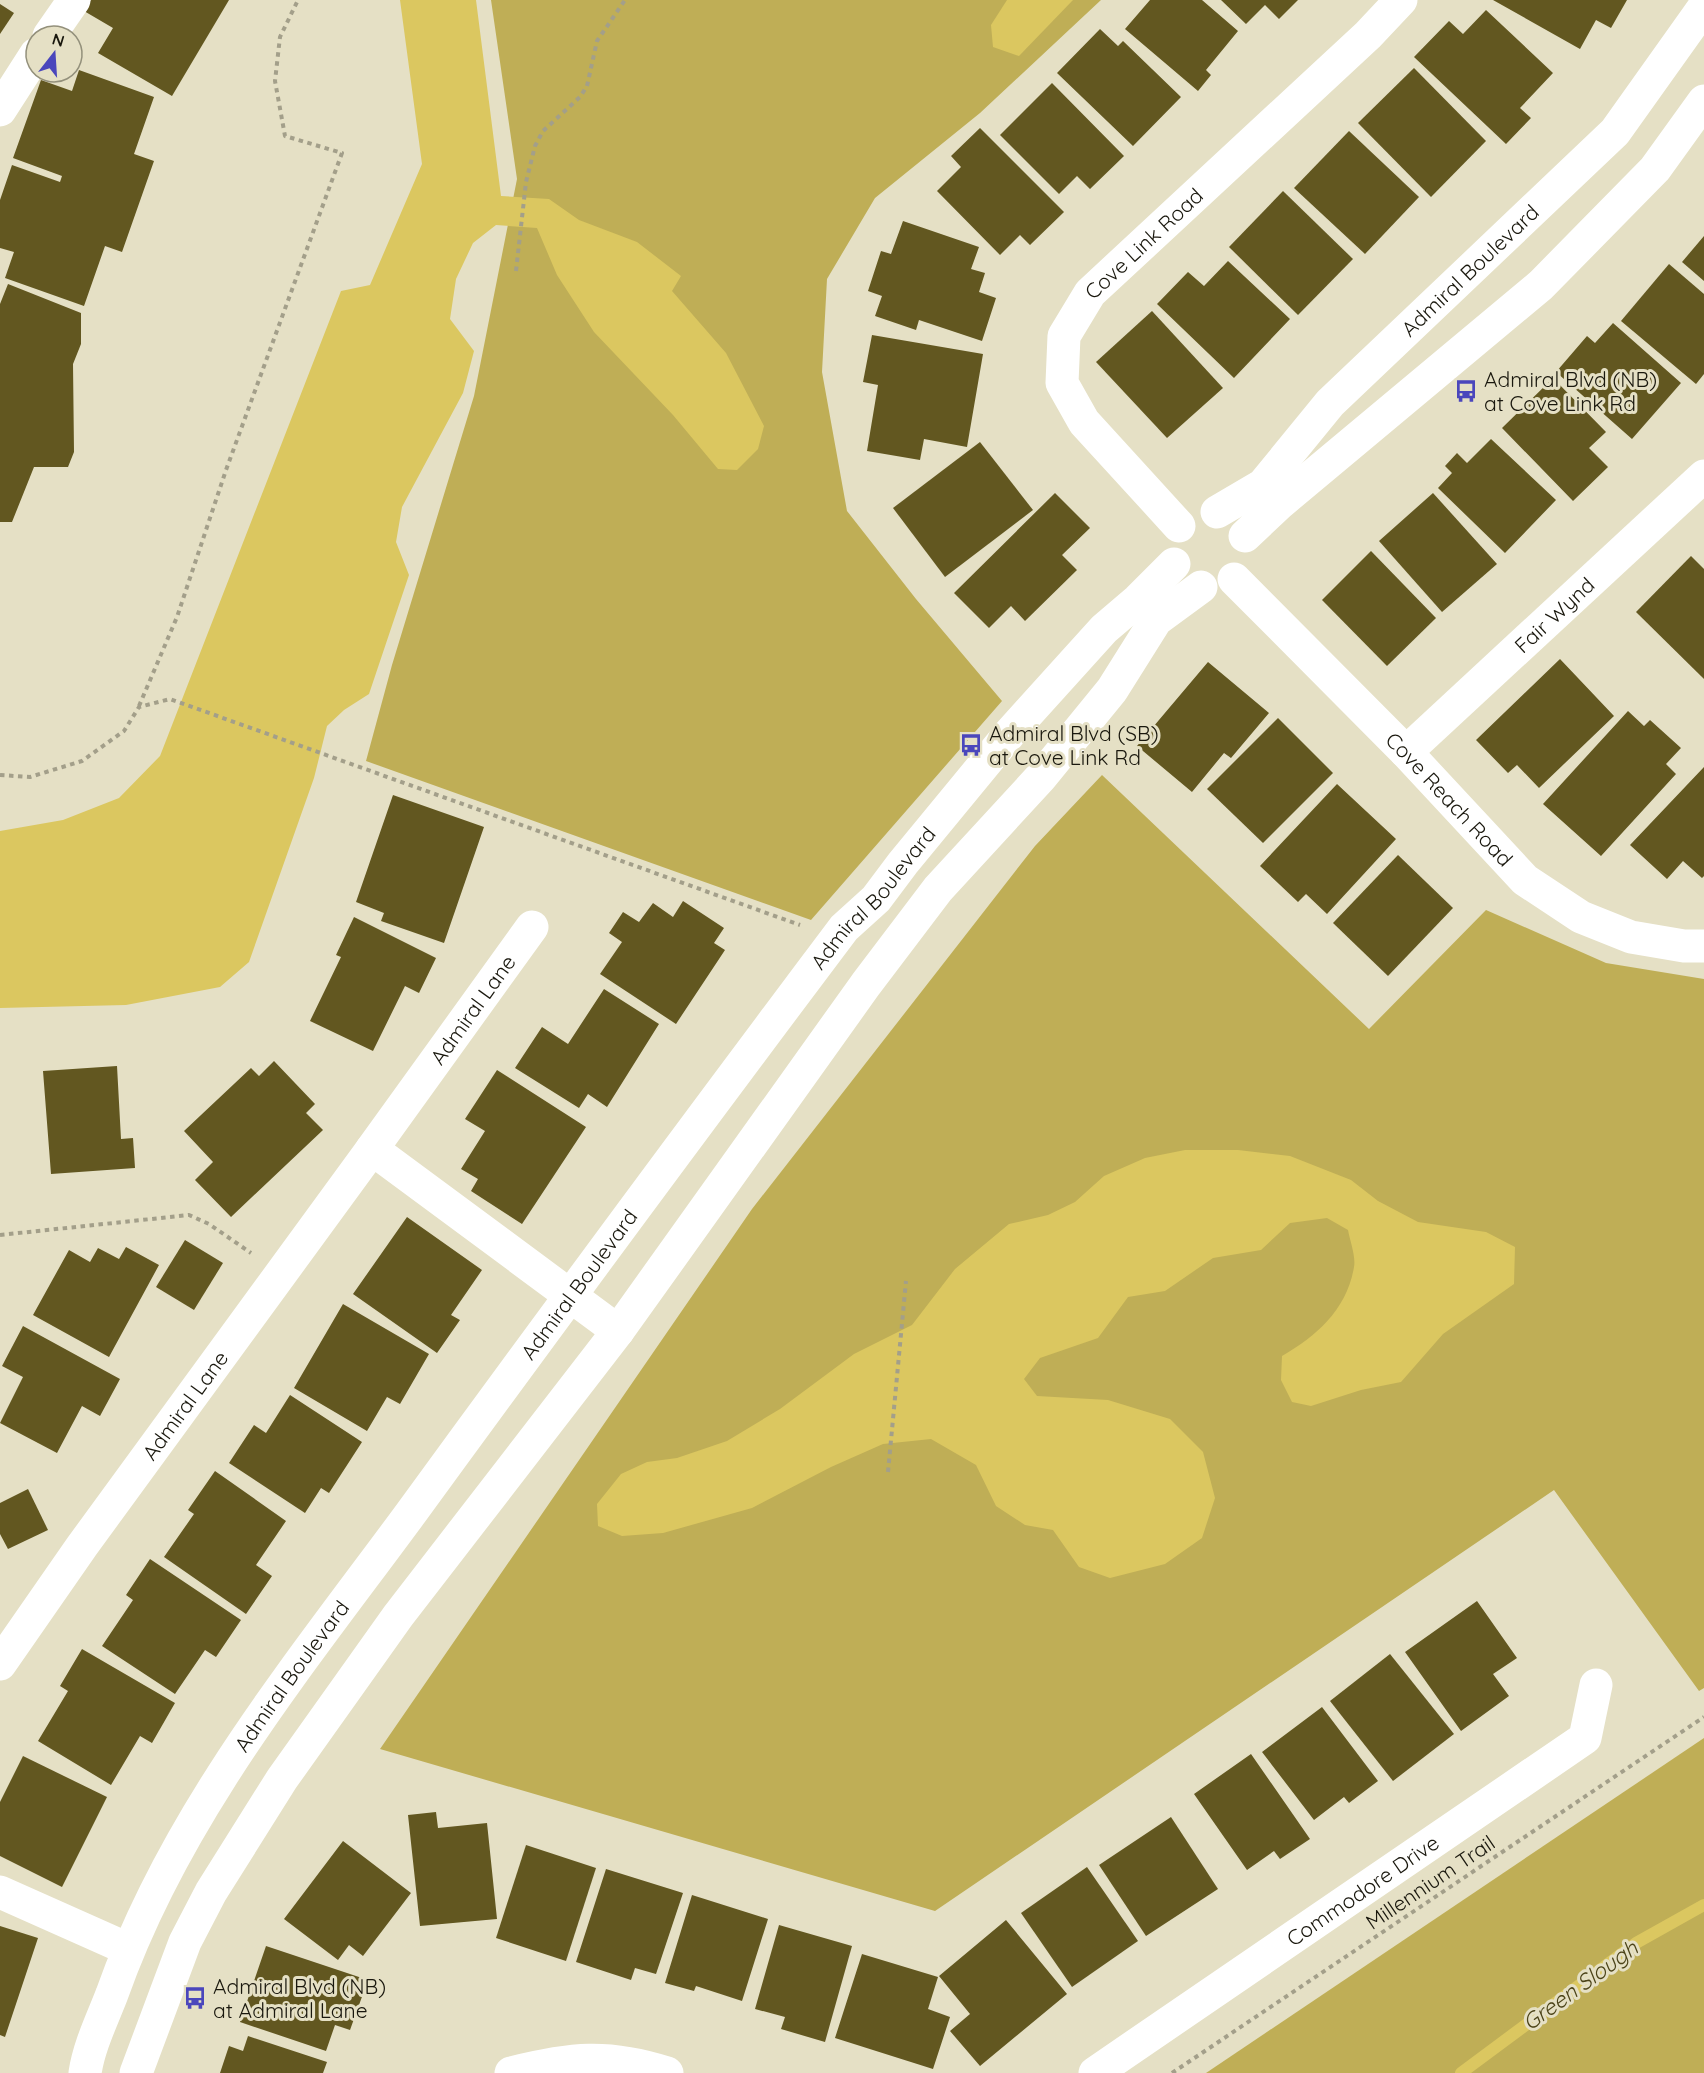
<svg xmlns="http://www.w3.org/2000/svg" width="1704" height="2073" viewBox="0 0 1704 2073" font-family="Quicksand,sans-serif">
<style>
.green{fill:#bfae56}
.water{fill:#dbc760}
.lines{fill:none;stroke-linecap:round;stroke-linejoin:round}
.stream{stroke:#dbc760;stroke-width:12}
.building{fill:#625720}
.path{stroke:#a39f8a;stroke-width:4;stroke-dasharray:4.5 4.5;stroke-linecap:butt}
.minor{stroke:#fff;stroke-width:33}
.labels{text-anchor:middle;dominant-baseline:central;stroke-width:6;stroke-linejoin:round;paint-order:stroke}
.street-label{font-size:21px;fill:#19170d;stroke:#e5e0c5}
.poi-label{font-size:21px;fill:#19170d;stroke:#e5e0c5;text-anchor:start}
.water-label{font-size:22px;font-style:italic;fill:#4c4419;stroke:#e5e0c5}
</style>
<rect width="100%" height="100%" fill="#e5e0c5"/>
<!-- green -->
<g class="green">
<path d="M491 0H1101L980 113 875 198 827 279 822 372 847 511 916 599 1002 701 811 920 366 761 392 665 474 396 517 179Z"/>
<path d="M1102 775 1369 1029 1486 910 1606 963 1704 979V1688L1699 1691 1554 1490 935 1911 380 1749 752 1209 1035 846Z"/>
<path d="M1704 1738V2073H1206Z"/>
</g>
<!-- water -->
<g class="water">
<path d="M400 0H476L501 196 549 199 579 220 637 242 681 276 672 291 726 353 764 426 758 449 737 470 718 469 673 415 594 332 557 275 537 228 496 225 473 243 456 279 450 319 474 351 463 393 402 507 396 542 409 575 369 694 344 710 327 726 314 778 249 962 220 987 126 1005 0 1008V831L63 820 119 798 160 756 341 291 370 285 422 164Z"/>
<path d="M1007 0H1073L1019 56 993 47 991 25Z"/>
<path d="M1185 1150H1238L1290 1156 1351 1180 1378 1201 1418 1222 1486 1232 1515 1247 1514 1284 1443 1334 1401 1382 1361 1390 1311 1406 1292 1402 1281 1380 1282 1356C1317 1336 1347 1309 1354 1267 1356 1257 1350 1241 1348 1230L1327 1218 1290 1223 1261 1250 1213 1258 1165 1291 1128 1297 1098 1338 1040 1358 1024 1379 1037 1396 1108 1400 1170 1419 1203 1452 1215 1498 1202 1538 1165 1564 1110 1578 1079 1567 1053 1530 1025 1525 996 1506 976 1465 931 1439 883 1444 831 1467 752 1508 663 1533 622 1536 598 1526 597 1504 621 1474 647 1462 677 1458 727 1441 780 1409 854 1354 912 1325 955 1269 1009 1224 1048 1215 1075 1202 1104 1176 1145 1158Z"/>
</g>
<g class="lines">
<!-- stream -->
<path class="stream" d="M1461 2073 1636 1943 1704 1905"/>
</g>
<!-- building -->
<g class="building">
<path d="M91 0H229L172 96 98 53 113 28 84 11Z"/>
<path d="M1150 0H1202L1238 31 1206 70 1211 75 1198 91 1125 29Z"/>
<path d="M1221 0H1298L1279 19 1265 5 1246 24Z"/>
<path d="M1493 0H1627L1611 28 1596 20 1580 49Z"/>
<path d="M0 4 14 13 0 34Z"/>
<path d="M1486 10 1553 73 1520 108 1531 118 1506 144 1414 57 1449 21 1463 34Z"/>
<path d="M1100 29 1118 46 1123 41 1181 97 1133 146 1057 73Z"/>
<path d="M1414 68 1486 141 1431 197 1358 123Z"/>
<path d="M79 70 154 97 134 154 154 161 122 252 105 246 84 306 5 278 14 252 0 248V200L12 165 60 182 62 176 13 158 41 80 72 91Z"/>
<path d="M1052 83 1124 156 1090 189 1077 176 1059 194 1000 135Z"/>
<path d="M980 128 1064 212 1030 245 1020 235 1000 255 937 191 961 167 951 156Z"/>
<path d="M1349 131 1419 197 1365 254 1294 188Z"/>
<path d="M1283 191 1353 259 1298 315 1229 247Z"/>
<path d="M903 221 979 247 971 269 985 273 979 292 996 298 982 341 919 320 916 330 875 316 882 296 868 291 881 251 891 254Z"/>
<path d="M1704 236V281L1682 262Z"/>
<path d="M1228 261 1290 319 1234 378 1157 304 1188 272 1204 286Z"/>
<path d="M1669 264 1704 294V374L1696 384 1621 321Z"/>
<path d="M8 284 81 313V344L73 364 74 452 68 467H34L12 522H0V304Z"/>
<path d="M1152 311 1223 388 1167 438 1096 362Z"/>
<path d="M1613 323 1681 383 1632 439 1556 372 1587 336 1595 343Z"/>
<path d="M872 335 983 354 967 447 924 439 920 460 867 451 878 385 863 382Z"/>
<path d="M1553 378 1606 432 1589 448 1608 467 1573 501 1502 428Z"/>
<path d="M1491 439 1556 500 1505 553 1438 488 1452 473 1445 466 1457 453 1467 463Z"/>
<path d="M980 442 1033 510 945 577 893 508Z"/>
<path d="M1055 493 1090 528 1062 555 1077 570 1025 621 1011 606 989 628 954 593Z"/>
<path d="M1433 493 1497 564 1442 612 1379 541Z"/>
<path d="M1371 551 1436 618 1387 666 1322 600Z"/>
<path d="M1691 556 1704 569V679L1636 612Z"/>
<path d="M1560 659 1614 716 1539 788 1517 765 1508 773 1476 740Z"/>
<path d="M1208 662 1269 713 1231 758 1224 753 1192 792 1137 746Z"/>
<path d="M1628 711 1644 726 1650 720 1681 748 1666 764 1676 774 1601 856 1543 804Z"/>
<path d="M1278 718 1333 773 1263 843 1207 789Z"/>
<path d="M1704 767V876L1702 878 1683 861 1667 879 1630 845Z"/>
<path d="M1337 784 1396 839 1327 914 1306 894 1298 902 1260 866Z"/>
<path d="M393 795 484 827 444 943 381 921 384 913 356 902Z"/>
<path d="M1398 855 1453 908 1388 976 1333 923Z"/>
<path d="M683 901 724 928 714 943 725 950 676 1024 600 974 622 942 609 933 623 912 639 922 653 903 673 917Z"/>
<path d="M354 917 436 958 419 993 405 986 373 1051 310 1021 341 957 336 955Z"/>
<path d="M604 989 659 1024 607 1107 588 1094 579 1108 515 1068 542 1027 568 1044Z"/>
<path d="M274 1061 315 1104 306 1113 323 1130 231 1217 195 1180 213 1162 184 1131 251 1068 259 1076Z"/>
<path d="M117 1066 121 1139 133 1138 135 1168 51 1174 43 1071Z"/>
<path d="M497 1070 586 1127 522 1224 471 1191 478 1179 461 1169 485 1131 465 1119Z"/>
<path d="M407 1217 482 1270 451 1315 460 1320 437 1353 353 1294Z"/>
<path d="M185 1240 223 1263 194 1310 156 1287Z"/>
<path d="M126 1247 159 1265 109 1357 33 1315 69 1250 90 1262 98 1248 119 1259Z"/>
<path d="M343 1304 429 1354 400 1404 387 1397 367 1431 294 1388Z"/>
<path d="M23 1326 120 1379 100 1416 82 1406 57 1453 0 1423 23 1377 2 1366Z"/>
<path d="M290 1395 362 1442 329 1493 321 1488 305 1513 229 1463 254 1425 266 1433Z"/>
<path d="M215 1471 286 1521 256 1565 272 1576 246 1614 164 1557 194 1514 188 1510Z"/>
<path d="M28 1489 48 1530 8 1549 0 1534V1503Z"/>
<path d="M150 1559 241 1620 216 1657 205 1650 175 1694 102 1646 133 1600 126 1595Z"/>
<path d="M1477 1601 1517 1658 1493 1674 1509 1696 1461 1731 1405 1652Z"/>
<path d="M82 1649 175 1703 152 1743 140 1736 111 1785 38 1741 68 1691 60 1686Z"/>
<path d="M1390 1654 1454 1734 1393 1781 1330 1701Z"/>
<path d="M1322 1707 1378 1781 1349 1803 1344 1797 1314 1820 1262 1752Z"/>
<path d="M1251 1754 1310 1839 1280 1859 1274 1851 1247 1870 1194 1794Z"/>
<path d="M23 1756 107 1797 62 1887 0 1856V1802Z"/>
<path d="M436 1812 438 1828 487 1823 497 1919 420 1926 408 1815Z"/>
<path d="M1171 1817 1218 1889 1146 1936 1099 1865Z"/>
<path d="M343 1841 411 1893 363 1956 349 1945 338 1960 284 1919Z"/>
<path d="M526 1845 596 1868 566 1961 496 1938Z"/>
<path d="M1087 1867 1138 1941 1072 1987 1021 1913Z"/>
<path d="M606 1869 683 1893 656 1974 635 1968 631 1980 576 1962Z"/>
<path d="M692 1895 768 1919 742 2001 696 1986 694 1991 665 1983Z"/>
<path d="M1006 1920 1067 1994 980 2066 950 2031 970 2014 939 1976Z"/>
<path d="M779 1925 852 1946 825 2042 781 2029 785 2017 755 2009Z"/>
<path d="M0 1926 38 1938 5 2037 0 2035Z"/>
<path d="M266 1946 368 1980 350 2030 335 2025 326 2051 240 2022Z"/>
<path d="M862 1954 938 1977 928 2009 950 2017 933 2069 835 2038Z"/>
<path d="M248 2036 327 2062 323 2073H220L229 2046 243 2051Z"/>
</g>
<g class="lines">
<!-- path -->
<g class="path">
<path d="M516 271 526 182 535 146 543 131 580 97 587 86 597 41 625 0"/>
<path d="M139 706 177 617 226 470 342 153 285 136 275 81 280 37 298 0"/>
<path d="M0 775 30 777 82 761 124 731 139 707 170 699 800 925"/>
<path d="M0 1235 189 1215 209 1224 251 1253"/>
<path d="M888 1472 906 1281"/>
<path d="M1172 2073 1704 1717"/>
</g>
<!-- minor -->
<g class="minor">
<path d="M49 36 74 0"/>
<path d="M0 110 36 54"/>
<path id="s1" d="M1217 512 1263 485 1330 403 1615 132 1704 7"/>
<path id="s2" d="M1179 526 1084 422 1062 383 1064 336 1090 293 1368 35 1401 0"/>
<path d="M1245 536 1280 503 1541 285 1655 169 1704 101"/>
<path id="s3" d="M1234 579 1406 752 1525 880 1581 917 1631 937 1684 946H1704"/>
<path id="s4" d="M1406 752 1704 476"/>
<path id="s5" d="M372 1149 532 927"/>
<path id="s6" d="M0 1664 82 1546 372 1149 618 1331"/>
<path d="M0 1892 128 1949"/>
<path id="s7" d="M85 2073C89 2046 102 2020 112 1994 175 1815 299 1665 411 1513 554 1317 698 1122 844 928L876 899 903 863 1010 733 1104 629 1138 600 1174 564"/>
<path d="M136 2073 185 1942 211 1892 282 1779 398 1616 618 1331 866 984 938 889 1041 777 1112 690 1156 620 1201 587"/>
<path d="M511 2073C570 2058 608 2054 667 2073"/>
<path id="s8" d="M1095 2073 1585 1738 1596 1685"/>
</g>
</g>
<!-- icons -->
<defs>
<g id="bus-bare" transform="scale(1.8)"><path d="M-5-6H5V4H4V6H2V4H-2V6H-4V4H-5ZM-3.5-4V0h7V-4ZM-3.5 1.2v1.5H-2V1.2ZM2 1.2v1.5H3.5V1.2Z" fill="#4a46bc" stroke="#e5e0c5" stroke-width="2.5" paint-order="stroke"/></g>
</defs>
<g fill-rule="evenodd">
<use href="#bus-bare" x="1466" y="391"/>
<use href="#bus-bare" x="971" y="745"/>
<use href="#bus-bare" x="195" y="1998"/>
</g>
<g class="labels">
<!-- street labels -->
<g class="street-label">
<text stroke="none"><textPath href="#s2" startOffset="356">Cove Link Road</textPath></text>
<text stroke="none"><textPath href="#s1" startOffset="352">Admiral Boulevard</textPath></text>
<text stroke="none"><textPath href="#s4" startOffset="202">Fair Wynd</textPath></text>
<text stroke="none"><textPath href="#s3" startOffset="308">Cove Reach Road</textPath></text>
<text stroke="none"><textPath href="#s7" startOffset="1422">Admiral Boulevard</textPath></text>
<text stroke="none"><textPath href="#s5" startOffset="172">Admiral Lane</textPath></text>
<text stroke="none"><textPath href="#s7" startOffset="936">Admiral Boulevard</textPath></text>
<text stroke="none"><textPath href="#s6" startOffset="318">Admiral Lane</textPath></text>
<text stroke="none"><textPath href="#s7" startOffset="450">Admiral Boulevard</textPath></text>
<text transform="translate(1430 1882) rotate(-34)">Millennium Trail</text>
<text stroke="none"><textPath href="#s8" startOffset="324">Commodore Drive</textPath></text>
</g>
<!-- poi labels -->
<g class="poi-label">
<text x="1484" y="379">Admiral Blvd (NB)<tspan x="1484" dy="24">at Cove Link Rd</tspan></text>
<text x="989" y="733">Admiral Blvd (SB)<tspan x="989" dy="24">at Cove Link Rd</tspan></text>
<text x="213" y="1986">Admiral Blvd (NB)<tspan x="213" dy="24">at Admiral Lane</tspan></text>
</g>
<!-- water labels -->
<g class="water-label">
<text transform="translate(1580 1985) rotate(-36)">Green Slough</text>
</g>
</g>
<!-- north arrow -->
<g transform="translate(54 54) rotate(17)"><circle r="28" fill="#e5e0c5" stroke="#93907b" stroke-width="1.5"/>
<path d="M0-4.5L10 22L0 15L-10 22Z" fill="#4a46bc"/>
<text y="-9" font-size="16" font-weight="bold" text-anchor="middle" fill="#19170d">N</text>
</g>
</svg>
